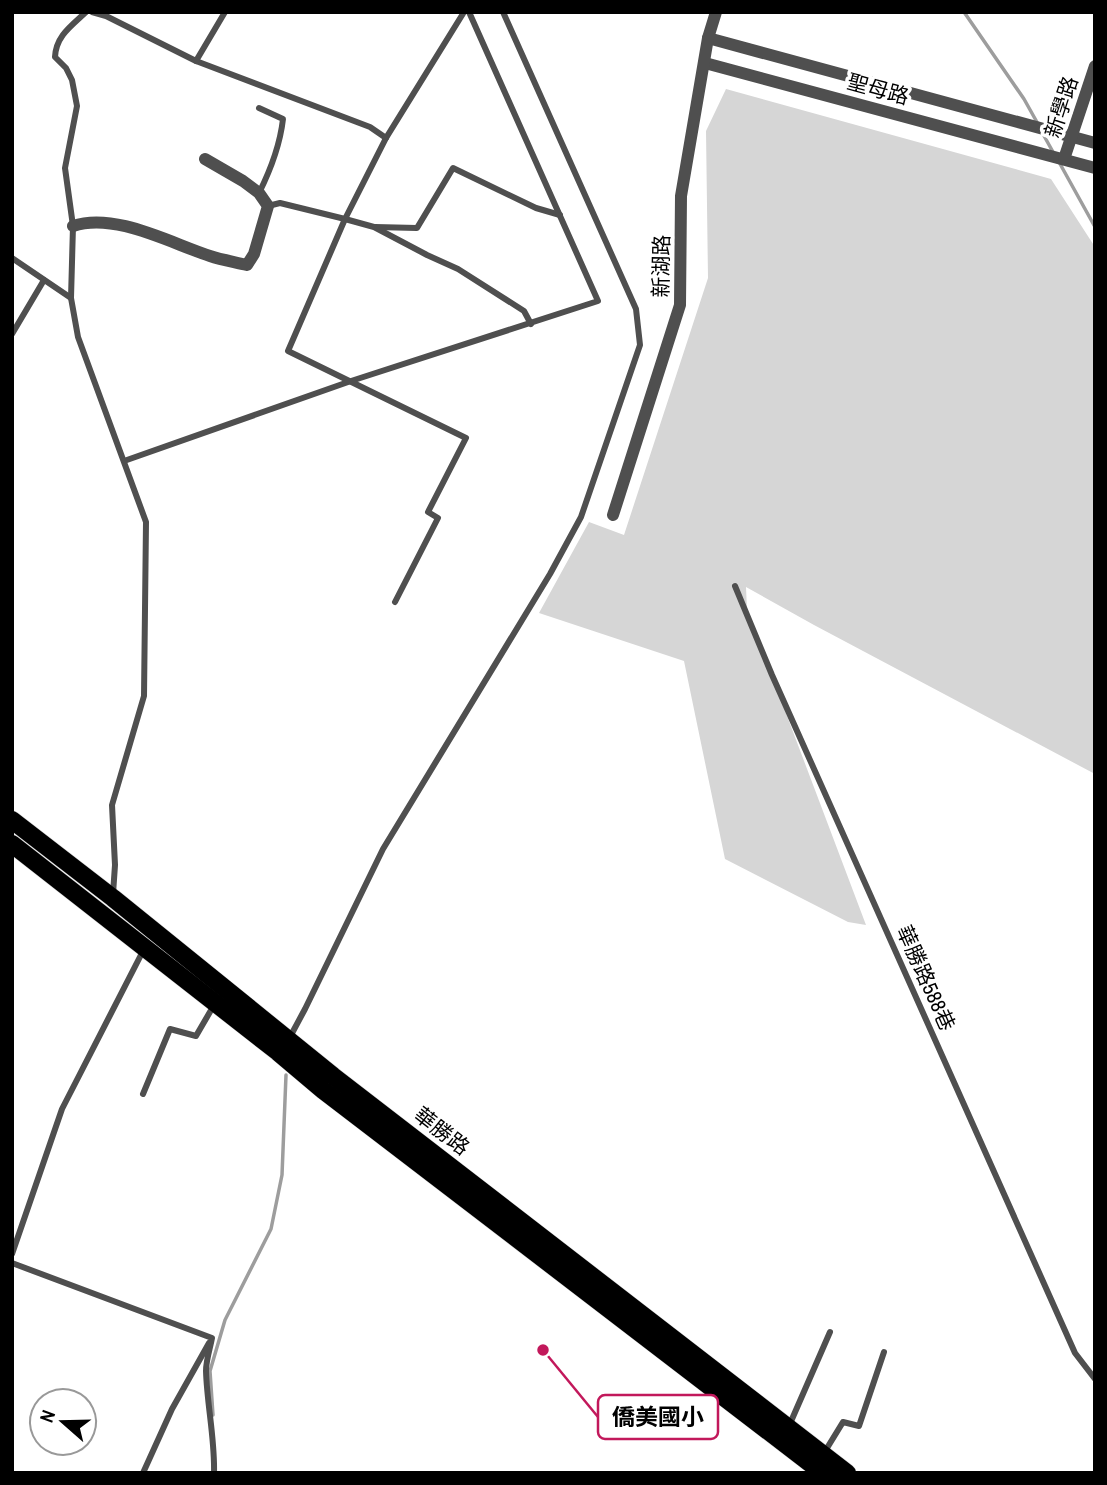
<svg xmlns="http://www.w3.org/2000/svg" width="1107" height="1485" viewBox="0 0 1107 1485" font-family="'Archivo Narrow','Noto Sans TC',sans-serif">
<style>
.green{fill:#d6d6d6}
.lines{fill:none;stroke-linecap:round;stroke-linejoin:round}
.stream{stroke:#9d9d9d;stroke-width:3.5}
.primary-casing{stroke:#dbdbdb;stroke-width:19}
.lane{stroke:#4f4f4f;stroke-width:6}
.street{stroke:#4f4f4f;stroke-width:12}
.primary{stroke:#000;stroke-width:18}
.labels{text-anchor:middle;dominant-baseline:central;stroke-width:7;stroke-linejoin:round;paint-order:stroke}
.street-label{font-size:21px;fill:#000;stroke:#fff}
.leader{fill:none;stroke:#c2185b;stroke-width:2.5}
.callout-dot{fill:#c2185b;stroke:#fff;stroke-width:2.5}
.callout{fill:#fff;stroke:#c2185b;stroke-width:2.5}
.callout-label{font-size:23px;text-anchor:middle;font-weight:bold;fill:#000}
</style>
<rect width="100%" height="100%" fill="#fff"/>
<!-- green -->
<path class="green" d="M726 89 1051 179 1095 247V774L814 625 746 587 747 610 866 925 848 922 725 859 684 661 539 613 589 522 624 535 708 278 706 131Z"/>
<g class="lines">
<!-- stream -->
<g class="stream">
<path d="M964 12 1024 99 1038 124"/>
<path d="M1043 134 1053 152"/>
<path d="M1059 162 1095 227"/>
<path d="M213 1415 210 1371 225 1320 271 1229 282 1175 286 1075"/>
</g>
<!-- primary casing -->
<g class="primary-casing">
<g id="primary">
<path d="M12 820 113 898 333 1076 847 1473"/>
<path d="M12 844 278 1052 323 1090 823 1473"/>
</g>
</g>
<!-- lane -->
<g class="lane">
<path d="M92 12 106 16 196 61 370 127 386 138"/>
<path d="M196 61 225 12"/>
<path d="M259 193C271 169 280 145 283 119L259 108"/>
<path d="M268 206 280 203 345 219 374 227 427 255 458 269 524 311 531 324"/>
<path d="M375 227 417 228 453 168 536 208 560 215"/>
<path d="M12 258 71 298 78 337 146 522 144 696 112 805 115 865 113 894"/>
<path d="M71 298 73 226 65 168 77 106 72 80 66 68 55 57C56 36 71 26 86 12"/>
<path d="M12 334 44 280"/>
<path d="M124 461 351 381 598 301 469 12"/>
<path d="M735 586 772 675 1075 1353 1095 1379"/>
<path d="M395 602 438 518 428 512 466 438 288 351 345 219 386 138 464 12"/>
<path d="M290 1037 305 1009 383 849 550 574 581 517 640 345 636 309 503 12"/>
<path d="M143 1094 170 1029 196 1036 214 1005"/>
<path d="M12 1254 62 1109 144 949"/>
<path d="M12 1263 212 1338C210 1349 206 1360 206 1371 207 1405 215 1439 214 1473"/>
<path d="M789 1426 830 1332"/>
<path d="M824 1453 843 1422 859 1426 884 1352"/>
<path d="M143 1473 172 1409 209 1343"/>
</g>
<!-- street -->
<g class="street">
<path d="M708 38 1095 143"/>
<path d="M705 63 1095 168"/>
<path d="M1064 159 1095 66"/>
<path d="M73 226C115 212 170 243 210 256 222 260 235 262 247 265L254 254 268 206 259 193 243 181 205 159"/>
<path d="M613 515 680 305 681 196 708 38 716 12"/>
</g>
<!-- primary -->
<use href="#primary" class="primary"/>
</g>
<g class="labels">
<!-- street labels -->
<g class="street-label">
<text transform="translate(878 89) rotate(15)">聖母路</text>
<text transform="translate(1061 107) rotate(-72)">新學路</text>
<text transform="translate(661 266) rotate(-89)">新湖路</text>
<text transform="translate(926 978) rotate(66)">華勝路588巷</text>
<text transform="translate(442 1131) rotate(38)">華勝路</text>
</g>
</g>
<!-- callouts -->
<path class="leader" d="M543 1350L598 1417"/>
<circle class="callout-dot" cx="543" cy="1350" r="7"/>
<rect class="callout" x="598" y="1395" width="120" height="44" rx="7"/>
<g class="callout-label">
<text x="658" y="1425">僑美國小</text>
</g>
<!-- border -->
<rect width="1107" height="1485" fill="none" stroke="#000000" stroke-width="28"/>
<!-- north arrow -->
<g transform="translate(63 1422) rotate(290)"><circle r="33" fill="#ffffff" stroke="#999999" stroke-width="2"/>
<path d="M0-5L12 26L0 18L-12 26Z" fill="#000000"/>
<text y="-10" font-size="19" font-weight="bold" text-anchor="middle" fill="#000000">N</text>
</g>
</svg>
